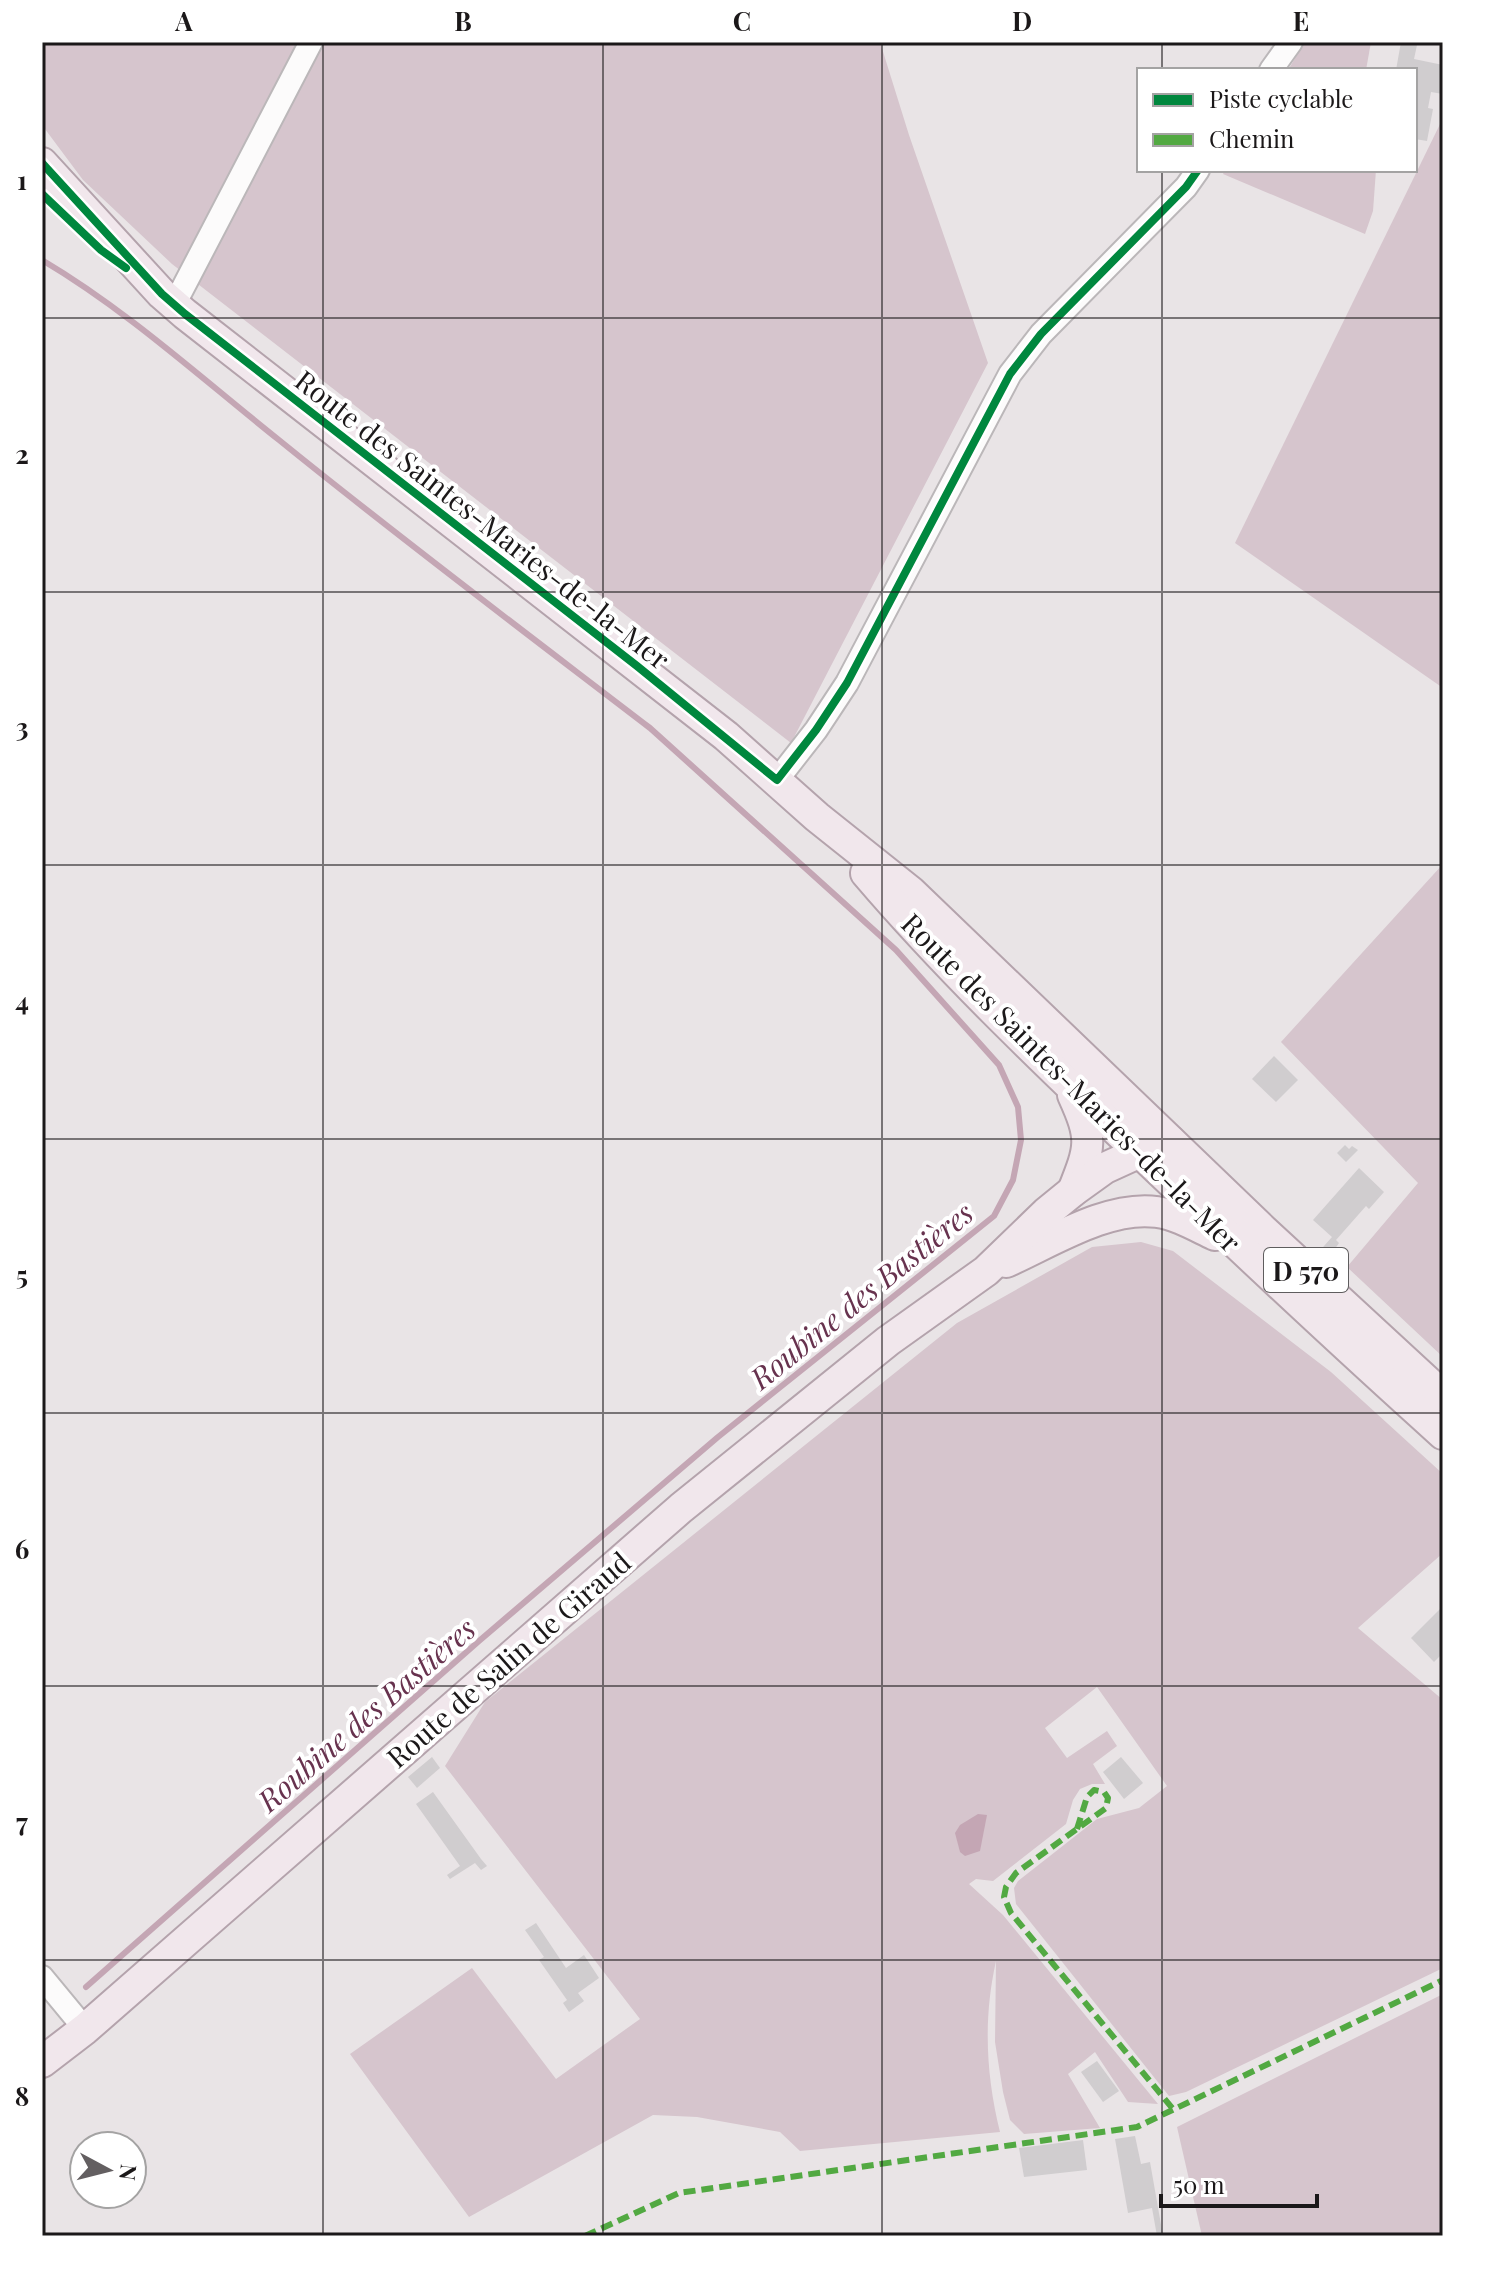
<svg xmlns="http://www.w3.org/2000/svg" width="1485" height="2278" viewBox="0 0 1485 2278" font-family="'Playfair Display',serif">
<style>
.green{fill:#d6c5cd}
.water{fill:#c4a6b4}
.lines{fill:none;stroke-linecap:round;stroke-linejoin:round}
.stream{stroke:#c4a6b4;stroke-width:6}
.building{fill:#d0cdcf}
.minor-casing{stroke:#bbb7b9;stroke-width:26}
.major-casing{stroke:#b4a3ac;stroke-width:34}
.minor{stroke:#fcfbfb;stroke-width:22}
.major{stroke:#f1e7ec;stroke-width:30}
.quiet{stroke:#52a942;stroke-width:6;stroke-dasharray:12 6;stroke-linecap:butt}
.cycleway-casing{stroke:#fff;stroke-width:13}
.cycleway{stroke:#00873e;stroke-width:8}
.grid{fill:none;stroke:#1b1819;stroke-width:2;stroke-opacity:0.55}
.labels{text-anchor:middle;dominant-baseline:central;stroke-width:8;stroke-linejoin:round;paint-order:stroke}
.shield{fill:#fff;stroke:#5f5d5e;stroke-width:2}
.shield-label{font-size:26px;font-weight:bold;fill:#1b1819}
.street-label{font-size:28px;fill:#1b1819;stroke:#fff}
.water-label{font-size:30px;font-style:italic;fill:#67324e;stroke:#fff}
.neatline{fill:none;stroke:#1b1819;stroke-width:3}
.grid-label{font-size:26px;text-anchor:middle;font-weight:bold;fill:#1b1819}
</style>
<rect width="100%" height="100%" fill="#e9e4e6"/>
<!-- green -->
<g class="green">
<path d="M42 42H880L909 135 988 363 791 743 172 264 83 180 42 125Z"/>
<path d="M1305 42H1371L1366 70H1288Z"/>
<path d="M1443 118V688L1235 543Z"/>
<path d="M1225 170H1376L1373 211 1365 234 1223 174Z"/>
<path d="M1443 864V1357L1347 1267 1418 1183 1281 1042Z"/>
<path d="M1141 1242 1173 1251 1331 1372 1443 1474V1553L1358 1628 1443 1700V1968L1186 2092 1169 2096 1016 1904 1014 1888 1018 1881 1097 1819 1139 1808 1167 1786 1097 1687 1045 1728 1067 1758 1107 1731 1117 1746 1093 1764 1105 1784H1092L1080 1789 1073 1800 1066 1824 993 1881 976 1879 969 1884 1003 1915 1158 2104 1128 2102 1095 2052 1068 2074 1100 2128 1024 2134 1010 2120 1003 2092 995 2042 996 1961C983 2019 986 2075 1000 2132L800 2151 780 2132 697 2117 653 2115 469 2217 350 2054 472 1968 556 2079 640 2019 445 1766 485 1702 957 1323 1092 1247Z"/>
<path d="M1443 1994V2236H1202L1177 2127Z"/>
</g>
<!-- water -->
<path class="water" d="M978 1814 987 1815 980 1851 965 1856 960 1852 955 1833 960 1825Z"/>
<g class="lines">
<!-- stream -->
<path class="stream" d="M42 260C128 311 201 378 279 440 401 539 526 633 650 728L896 950 999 1065 1018 1107 1021 1140 1013 1180 994 1216 718 1437 479 1641 86 1987"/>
</g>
<!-- building -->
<g class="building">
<path d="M1401 42 1417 45 1414 59 1443 65V94L1431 92 1428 108 1433 109 1427 141 1415 139V70H1396Z"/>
<path d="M1274 1056 1298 1080 1276 1102 1252 1079Z"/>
<path d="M1345 1145 1349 1149 1352 1146 1358 1150 1346 1162 1337 1153Z"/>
<path d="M1359 1168 1384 1192 1369 1209 1366 1206 1336 1240 1339 1243 1325 1263 1316 1255 1332 1237 1313 1220Z"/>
<path d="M1443 1606V1653L1434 1662 1411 1638Z"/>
<path d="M432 1757 440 1768 417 1788 408 1777Z"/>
<path d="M1121 1757 1143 1783 1124 1799 1103 1772Z"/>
<path d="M433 1792 481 1859 487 1866 481 1870 475 1863 450 1879 447 1875 460 1866 416 1804Z"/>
<path d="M536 1923 566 1968 584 1955 599 1978 578 1993 584 2001 569 2012 563 2003 567 2000 539 1960 544 1957 525 1930Z"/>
<path d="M1097 2061 1119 2091 1103 2102 1081 2072Z"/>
<path d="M1135 2136 1141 2164 1150 2162 1163 2236H1157L1152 2208 1128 2213 1115 2139Z"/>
<path d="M1083 2140 1087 2170 1024 2177 1019 2148Z"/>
</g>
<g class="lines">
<!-- minor casing -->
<g class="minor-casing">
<g id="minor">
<path d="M1271 70 1291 42"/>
<path d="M174 305 311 42"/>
<path d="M777 780 816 730 847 683 1010 374 1041 334 1186 187 1198 170"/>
<path d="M42 1977 85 2029"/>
</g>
</g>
<!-- major casing -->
<g class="major-casing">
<g id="major">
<path d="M42 163 162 294 185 314 726 736 817 817 911 892 1263 1230 1443 1396"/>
<path d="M866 873C947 968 1038 1055 1128 1141 1232 1240 1336 1338 1443 1434"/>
<path d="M1073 1095C1093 1139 1091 1146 1073 1191"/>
<path d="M1006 1262C1051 1242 1108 1205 1157 1212 1178 1215 1196 1226 1215 1235"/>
<path d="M42 2062 85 2029 681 1508 888 1341 986 1271 1046 1213 1073 1191 1105 1168 1140 1152 1170 1141"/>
</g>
</g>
<!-- minor -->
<use href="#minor" class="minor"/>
<!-- major -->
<use href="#major" class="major"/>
<!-- quiet -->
<g class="quiet">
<path d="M1077 1829 1087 1797 1094 1790 1104 1792 1108 1798 1106 1808 1016 1873 1006 1887 1004 1897 1011 1913 1173 2109"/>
<path d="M585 2236 679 2193 1137 2127 1443 1980"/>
</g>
<!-- cycleway casing -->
<g class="cycleway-casing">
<g id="cycleway">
<path d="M42 163 162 294 185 314 637 666 777 780 816 730 847 683 1010 374 1041 334 1186 187 1198 170"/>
<path d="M42 194 101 250 126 268"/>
</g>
</g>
<!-- cycleway -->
<use href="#cycleway" class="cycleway"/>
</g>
<!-- grid -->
<path class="grid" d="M323 42V2236M603 42V2236M882 42V2236M1162 42V70M1162 170V2236M42 318H1443M42 592H1443M42 865H1443M42 1139H1443M42 1413H1443M42 1686H1443M42 1960H1443"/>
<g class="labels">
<!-- shield labels -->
<rect class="shield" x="1264" y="1248" width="84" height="44" rx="6"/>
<g class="shield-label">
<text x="1306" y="1270">D 570</text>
</g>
<!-- street labels -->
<g class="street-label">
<text transform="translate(483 519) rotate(38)">Route des Saintes-Maries-de-la-Mer</text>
<text transform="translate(1072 1082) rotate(45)">Route des Saintes-Maries-de-la-Mer</text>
<text transform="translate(508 1659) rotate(-41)">Route de Salin de Giraud</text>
</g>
<!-- water labels -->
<g class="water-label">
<text transform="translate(861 1295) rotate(-39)">Roubine des Bastières</text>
<text transform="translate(366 1714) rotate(-41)">Roubine des Bastières</text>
</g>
</g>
<!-- border -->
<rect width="1485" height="2278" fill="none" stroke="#ffffff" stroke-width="88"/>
<!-- legend -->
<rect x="1137" y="68" width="280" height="104" fill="#ffffff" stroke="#a4a3a3" stroke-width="2"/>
<rect x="1153" y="94" width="40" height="12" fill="#00873e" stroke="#a4a3a3" stroke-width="2"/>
<text x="1209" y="108" font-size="24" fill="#1b1819">Piste cyclable</text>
<rect x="1153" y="134" width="40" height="12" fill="#52a942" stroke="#a4a3a3" stroke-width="2"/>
<text x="1209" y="148" font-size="24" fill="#1b1819">Chemin</text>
<!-- north arrow -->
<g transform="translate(108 2170) rotate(97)"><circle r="38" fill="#ffffff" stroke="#a4a3a3" stroke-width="2"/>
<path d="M0-6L14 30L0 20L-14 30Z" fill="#635f61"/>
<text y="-12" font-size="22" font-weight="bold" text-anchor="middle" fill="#1b1819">N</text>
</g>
<!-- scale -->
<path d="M1161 2194v12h156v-12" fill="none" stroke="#1b1819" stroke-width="4"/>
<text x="1173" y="2194" font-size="24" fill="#1b1819" stroke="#ffffff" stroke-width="6" paint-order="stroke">50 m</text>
<rect x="44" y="44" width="1397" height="2190" class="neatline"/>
<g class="grid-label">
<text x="184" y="31">A</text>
<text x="463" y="31">B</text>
<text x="742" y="31">C</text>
<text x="1022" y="31">D</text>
<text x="1301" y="31">E</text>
<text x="22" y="190">1</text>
<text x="22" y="464">2</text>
<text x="22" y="737">3</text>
<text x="22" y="1011">4</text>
<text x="22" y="1285">5</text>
<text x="22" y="1559">6</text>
<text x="22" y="1832">7</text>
<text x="22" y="2106">8</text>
</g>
</svg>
